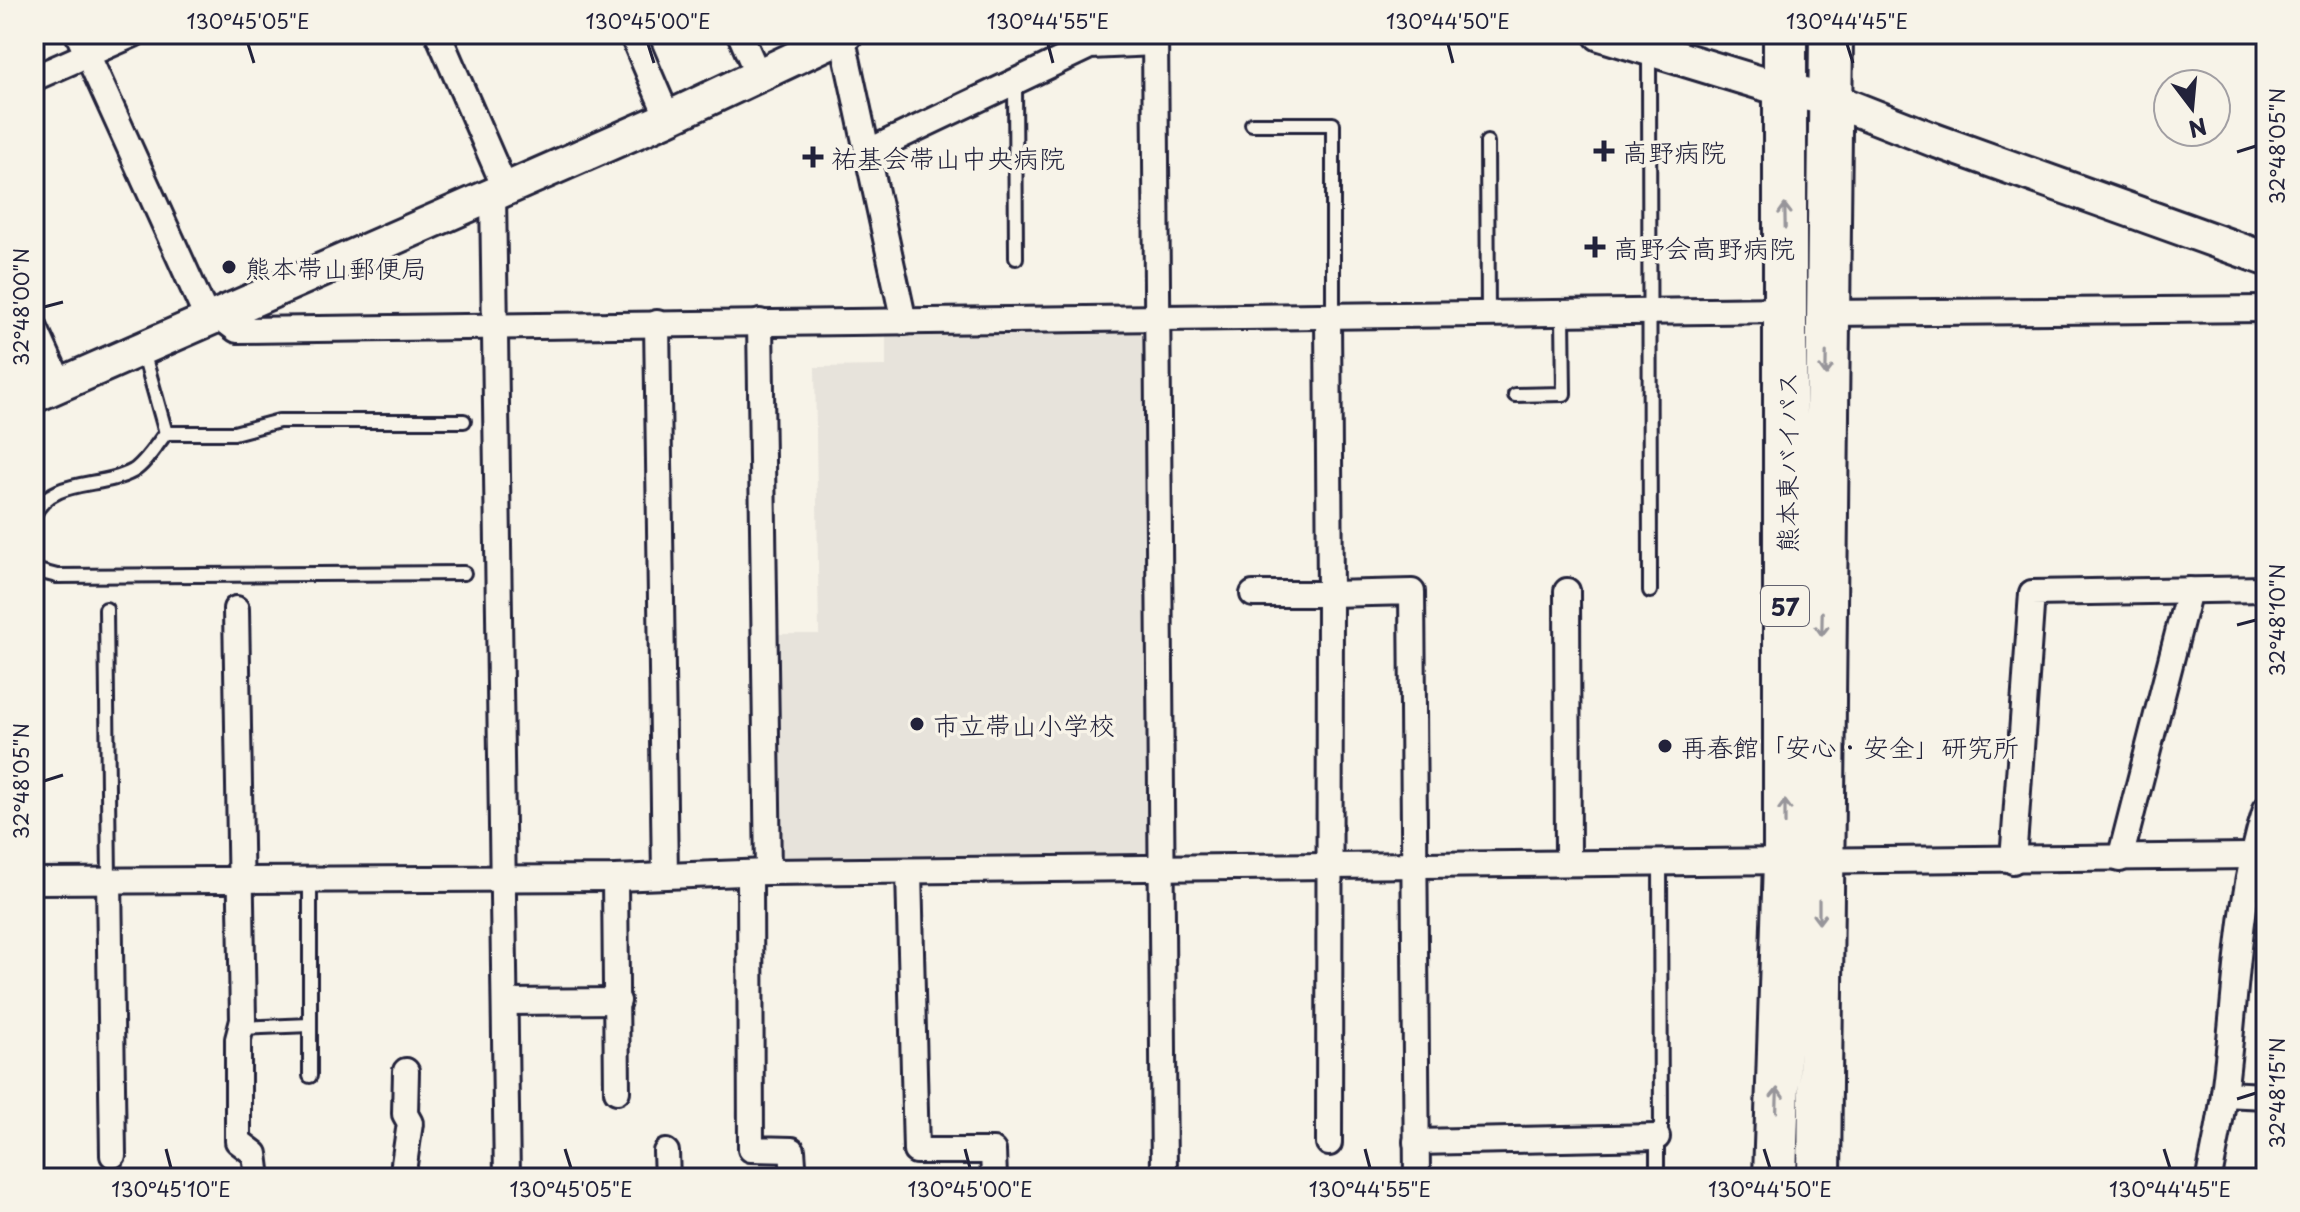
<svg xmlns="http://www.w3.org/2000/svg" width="2300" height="1212" viewBox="0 0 2300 1212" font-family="'Playpen Sans','Klee One',sans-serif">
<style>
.built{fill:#e7e3db}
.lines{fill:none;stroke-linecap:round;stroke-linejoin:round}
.lane-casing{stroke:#22223b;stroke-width:18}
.street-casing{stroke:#22223b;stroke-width:30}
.secondary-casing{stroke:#22223b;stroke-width:38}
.highway-casing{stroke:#22223b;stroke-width:48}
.lane{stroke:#f7f3e8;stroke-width:12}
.street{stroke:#f7f3e8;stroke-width:24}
.secondary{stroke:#f7f3e8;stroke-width:32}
.highway{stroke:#f7f3e8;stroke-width:42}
.oneway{stroke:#97959a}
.ticks{fill:none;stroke:#22223b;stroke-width:3}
.poi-dot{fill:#22223b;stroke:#f7f3e8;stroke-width:3}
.labels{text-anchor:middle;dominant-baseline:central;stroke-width:7;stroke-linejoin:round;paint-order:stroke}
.shield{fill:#f7f3e8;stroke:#62616f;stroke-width:2}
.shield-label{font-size:24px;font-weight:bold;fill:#22223b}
.poi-label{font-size:26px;fill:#22223b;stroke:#f7f3e8;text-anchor:start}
.street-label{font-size:26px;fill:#22223b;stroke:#f7f3e8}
.neatline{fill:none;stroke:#22223b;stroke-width:3}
.ticks-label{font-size:20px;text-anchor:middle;fill:#22223b}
</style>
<rect width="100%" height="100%" fill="#f7f3e8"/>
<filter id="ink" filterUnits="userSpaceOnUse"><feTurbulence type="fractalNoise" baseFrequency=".0125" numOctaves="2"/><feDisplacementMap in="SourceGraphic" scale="16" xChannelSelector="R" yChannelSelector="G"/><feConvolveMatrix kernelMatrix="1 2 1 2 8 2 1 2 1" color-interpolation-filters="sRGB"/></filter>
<g filter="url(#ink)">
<!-- built -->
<path class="built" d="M1149 323 1150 863 772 867V634H819L815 367 886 366V331Z"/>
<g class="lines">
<!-- lane casing -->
<g class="lane-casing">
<g id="lane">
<path d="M1649 52 1650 591"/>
<path d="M1015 82 1016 258"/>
<path d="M1252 124H1333V317"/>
<path d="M1487 142 1488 315"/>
<path d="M143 351 166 433H234L279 421H464"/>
<path d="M1515 395 1564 394 1563 315"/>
<path d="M34 515C52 477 100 489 133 471 145 464 157 444 166 433"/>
<path d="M34 565 38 571 57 576 464 573"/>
<path d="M106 609 109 880"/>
<path d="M241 1028 310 1025"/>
<path d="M310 1076V879"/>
<path d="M1657 1178V1137L1661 1130 1660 862"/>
</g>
</g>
<!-- street casing -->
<g class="street-casing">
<g id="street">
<path d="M78 34 207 318"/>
<path d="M438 34 505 188"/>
<path d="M632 34 668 118"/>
<path d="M740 34 758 75"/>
<path d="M1155 34 1164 1178"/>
<path d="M842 35 904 322"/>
<path d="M34 78 134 34"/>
<path d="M867 152 1090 46 1155 43"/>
<path d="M493 193 507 1178"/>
<path d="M1826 313 2266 309"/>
<path d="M216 314 237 330 1786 310"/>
<path d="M1328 317 1330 594 1412 592 1417 1178"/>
<path d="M760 322 768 872"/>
<path d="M657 323 665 876"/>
<path d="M34 326 60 384"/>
<path d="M1567 591 1568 863"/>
<path d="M1253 594H1330L1329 1143"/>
<path d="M236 609 243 1020 238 1039V1141L255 1154 258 1178"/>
<path d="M2120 859 2189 590"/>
<path d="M2013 861 2032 593 2266 589"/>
<path d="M909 872 916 1151H993L994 1178"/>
<path d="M750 875 751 1149 792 1150 794 1178"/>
<path d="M615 878 617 1091"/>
<path d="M109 880 113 1155"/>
<path d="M34 881 615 878 768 872 2251 856"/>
<path d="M505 1002 618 1001"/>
<path d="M2224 1094 2266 1096"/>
<path d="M1416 1142 1657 1137"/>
<path d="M666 1152 667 1178"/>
<path d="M402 1178 410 1123 405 1114 406 1071"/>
<path d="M2209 1178C2214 1150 2221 1122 2224 1093 2237 997 2236 903 2266 809"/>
</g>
</g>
<!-- secondary casing -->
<g class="secondary-casing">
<g id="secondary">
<path d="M1600 34 1784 90 1830 99 1934 140 2266 259"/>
<path d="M34 396 668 118 846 34"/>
</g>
</g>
<!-- highway casing -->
<g class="highway-casing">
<g id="highway">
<path d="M1775 1178 1785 861V34"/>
<path d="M1819 1178 1831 34"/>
</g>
</g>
<!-- lane -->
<use href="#lane" class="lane"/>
<!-- street -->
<use href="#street" class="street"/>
<!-- secondary -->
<use href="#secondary" class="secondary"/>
<!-- highway -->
<use href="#highway" class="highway"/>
</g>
<!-- one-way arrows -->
<defs><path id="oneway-shaft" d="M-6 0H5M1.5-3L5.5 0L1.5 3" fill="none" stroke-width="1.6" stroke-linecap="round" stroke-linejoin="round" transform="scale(2)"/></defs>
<g class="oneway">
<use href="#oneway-shaft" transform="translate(1785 216) rotate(-91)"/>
<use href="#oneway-shaft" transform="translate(1826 364) rotate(91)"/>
<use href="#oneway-shaft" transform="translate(1822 624) rotate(91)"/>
<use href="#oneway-shaft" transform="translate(1785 812) rotate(-90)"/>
<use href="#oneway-shaft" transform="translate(1819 912) rotate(90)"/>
<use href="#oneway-shaft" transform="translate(1777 1100) rotate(-88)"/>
</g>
</g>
<!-- ticks -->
<path class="ticks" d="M248 44 254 63M648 44 654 63M1048 44 1053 63M1448 44 1453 63M1847 44 1853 63M2237 152 2256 146M44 307 63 302M2237 625 2256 620M44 781 63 775M2237 1099 2256 1093M166 1149 171 1168M565 1149 571 1168M965 1149 970 1168M1365 1149 1370 1168M1764 1149 1770 1168M2164 1149 2170 1168"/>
<!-- markers -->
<g class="poi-dot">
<path d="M1600 139h8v8h8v8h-8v8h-8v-8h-8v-8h8z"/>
<path d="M809 145h8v8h8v8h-8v8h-8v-8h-8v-8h8z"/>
<path d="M1591 235h8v8h8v8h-8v8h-8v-8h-8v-8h8z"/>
<circle cx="229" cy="267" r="8"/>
<circle cx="917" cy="724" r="8"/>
<circle cx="1665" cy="746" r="8"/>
</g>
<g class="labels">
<!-- shield labels -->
<rect class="shield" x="1761" y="586" width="48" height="40" rx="6"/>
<g class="shield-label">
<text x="1785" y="606">57</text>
</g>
<!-- poi labels -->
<g class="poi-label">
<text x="1622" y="151">高野病院</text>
<text x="831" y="157">祐基会帯山中央病院</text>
<text x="1613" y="247">高野会高野病院</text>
<text x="245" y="267">熊本帯山郵便局</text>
<text x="933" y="724">市立帯山小学校</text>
<text x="1681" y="746">再春館「安心・安全」研究所</text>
</g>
<!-- street labels -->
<g class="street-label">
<text transform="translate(1786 462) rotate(-90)">熊本東バイパス</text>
</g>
</g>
<!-- margin -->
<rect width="2300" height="1212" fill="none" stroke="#f7f3e8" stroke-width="88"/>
<!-- north arrow -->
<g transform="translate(2192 108) rotate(164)"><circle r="38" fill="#f7f3e8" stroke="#a29fa3" stroke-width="2"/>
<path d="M0-6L14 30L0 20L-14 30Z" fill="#22223b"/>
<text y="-12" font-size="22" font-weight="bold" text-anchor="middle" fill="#22223b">N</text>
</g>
<rect x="44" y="44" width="2212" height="1124" class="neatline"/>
<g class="ticks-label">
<text x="248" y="29">130°45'05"E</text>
<text x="648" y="29">130°45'00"E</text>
<text x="1048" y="29">130°44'55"E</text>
<text x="1448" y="29">130°44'50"E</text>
<text x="1847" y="29">130°44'45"E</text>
<text transform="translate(2278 146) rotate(-90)" y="7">32°48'05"N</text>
<text transform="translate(22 307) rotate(-90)" y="7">32°48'00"N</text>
<text transform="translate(2278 620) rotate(-90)" y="7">32°48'10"N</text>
<text transform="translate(22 781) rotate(-90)" y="7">32°48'05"N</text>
<text transform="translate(2278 1093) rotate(-90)" y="7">32°48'15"N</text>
<text x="171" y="1197">130°45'10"E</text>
<text x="571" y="1197">130°45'05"E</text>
<text x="970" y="1197">130°45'00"E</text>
<text x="1370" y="1197">130°44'55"E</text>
<text x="1770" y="1197">130°44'50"E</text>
<text x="2170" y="1197">130°44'45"E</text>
</g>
</svg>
